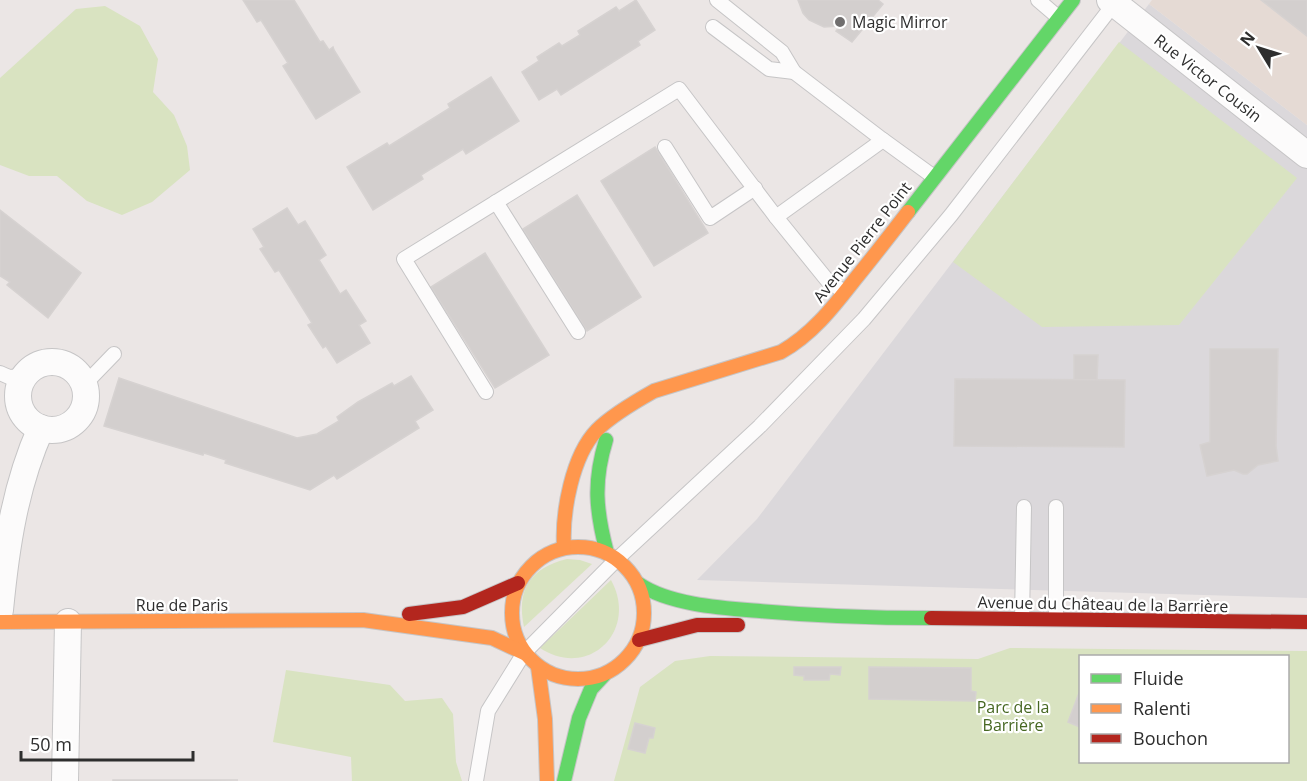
<svg xmlns="http://www.w3.org/2000/svg" width="1307" height="781" viewBox="0 0 1307 781" font-family="'Open Sans',sans-serif">
<style>
.industrial{fill:#dbd8db}
.education{fill:#e5dad4}
.green{fill:#d9e3c1;fill-rule:evenodd}
.building{fill:#d3cfce;stroke:#d6d2d1;stroke-width:1.5}
.lines{fill:none;stroke-linecap:round;stroke-linejoin:round}
.lane-casing{stroke:#c6c5c6;stroke-width:16}
.street-casing{stroke:#c6c5c6;stroke-width:28}
.fast-casing{stroke:#c6c5c6;stroke-width:16}
.slow-casing{stroke:#c6c5c6;stroke-width:16}
.jam-casing{stroke:#c6c5c6;stroke-width:16}
.lane{stroke:#fcfbfb;stroke-width:14}
.street{stroke:#fcfbfb;stroke-width:26}
.fast{stroke:#63d668;stroke-width:14}
.slow{stroke:#ff974d;stroke-width:14}
.jam{stroke:#b3261e;stroke-width:14}
.poi-dot{fill:#706e6e;stroke:#fff;stroke-width:2}
.labels{text-anchor:middle;dominant-baseline:central;stroke-width:4.5;stroke-linejoin:round;paint-order:stroke}
.poi-label{font-size:16px;fill:#2e2e2e;stroke:#fff;text-anchor:start}
.street-label{font-size:16px;fill:#2e2e2e;stroke:#fff}
.park-label{font-size:16px;fill:#466721;stroke:#fff}
</style>
<rect width="100%" height="100%" fill="#ebe6e5"/>
<!-- industrial -->
<path class="industrial" d="M1149 4 1307 125V598L697 580 757 519Z"/>
<!-- education -->
<path class="education" d="M1152 0H1307V125L1149 4Z"/>
<!-- green -->
<g class="green">
<path d="M105 6 140 26 158 59 153 92 174 115 187 146 190 170 152 202 122 215 87 201 57 176H29L0 165V78L76 9Z"/>
<path d="M1119 42 1297 178 1179 325 1042 327 953 262Z"/>
<path d="M567 559 580 560 592 564 524 627C516 590 530 568 567 559Z"/>
<path d="M611 580C639 631 588 680 540 648Z"/>
<path d="M1010 648 1307 651V781H614L640 687 675 661 710 656 978 659ZM1080 656H1288V762H1080Z"/>
<path d="M286 670 390 685 405 701 442 698 453 714 456 762 462 781H352L351 757 273 742Z"/>
</g>
<!-- building -->
<g class="building">
<path d="M243 0H294L320 42 323 41 329 50 333 47 334 50 360 92 316 119 283 66 288 63 261 20 257 22Z"/>
<path d="M636 0 655 30 638 41 640 45 561 95 557 89 539 100 522 72 539 61 537 57 559 43 562 46 580 35 578 31 616 7 619 11Z"/>
<path d="M798 0H878L883 4 852 42 836 31 840 26 824 27 809 20 803 13Z"/>
<path d="M1261 0H1307V36Z"/>
<path d="M491 77 519 121 466 154 463 149 421 175 423 179 373 210 347 167 387 143 389 146 450 108 448 104Z"/>
<path d="M655 147 708 233 654 266 601 181Z"/>
<path d="M577 195 641 297 587 331 523 229Z"/>
<path d="M287 208 298 225 305 221 326 255 319 260 340 294 346 290 366 321 359 325 370 343 337 363 326 346 323 348 308 325 312 323 279 270 275 272 260 249 264 247 253 229Z"/>
<path d="M0 210 81 273 48 318 7 285 10 282 0 276Z"/>
<path d="M485 253 549 355 495 388 431 287Z"/>
<path d="M1210 349H1278L1276 446 1278 461 1258 465 1247 474H1243L1234 470 1207 476 1200 445 1210 442Z"/>
<path d="M1074 355H1098L1097 380H1074Z"/>
<path d="M411 376 433 410 415 421 419 428 337 479 334 475 310 490 225 463 226 460 204 453 203 455 104 426 119 378 297 438 317 434 339 421 337 417 358 402 392 383 394 386Z"/>
<path d="M955 379 1125 380 1124 447 954 446Z"/>
<path d="M794 667H841L840 675 830 674 829 680H804V676L794 675Z"/>
<path d="M869 667 971 668V691L976 692 975 701 869 699Z"/>
<path d="M1079 693H1080V727L1068 722Z"/>
<path d="M635 723 655 728 653 738H649L645 753 628 749Z"/>
<path d="M113 780H238L113 781Z"/>
</g>
<g class="lines">
<!-- lane casing -->
<g class="lane-casing">
<g id="lane">
<path d="M717 0 782 52 794 72 883 140"/>
<path d="M1038 0 1059 18"/>
<path d="M713 27 769 69 794 72"/>
<path d="M665 147 710 218 755 188"/>
<path d="M496 202 578 332"/>
<path d="M844 292 827 280 776 217 883 140 934 177"/>
<path d="M0 373 9 377 24 376"/>
<path d="M84 385 114 354"/>
<path d="M486 392 404 259 679 89 776 217"/>
<path d="M1022 619 1024 507"/>
<path d="M1056 619V507"/>
<path d="M476 781 488 711 524 653 616 560 760 426 864 319 951 215 1117 0"/>
</g>
</g>
<!-- street casing -->
<g class="street-casing">
<g id="street">
<path d="M1110 0 1307 155"/>
<circle cx="52" cy="396" r="34"/>
<path d="M0 610C6 547 15 486 41 428"/>
<path d="M65 781 68 622"/>
</g>
</g>
<!-- fast casing -->
<g class="fast-casing">
<g id="fast">
<path d="M908 212 1073 0"/>
<path d="M606 440C593 482 596 511 607 553"/>
<path d="M639 584C670 605 723 608 760 611 817 616 874 618 931 618"/>
<path d="M564 781 579 718 591 689 604 675"/>
</g>
</g>
<!-- slow casing -->
<g class="slow-casing">
<g id="slow">
<circle cx="578" cy="613" r="66"/>
<path d="M564 547C562 512 572 456 597 430 610 417 638 400 654 391L781 352C813 334 834 306 856 278 874 256 891 234 908 212"/>
<path d="M0 622 363 620 492 638 524 653"/>
<path d="M538 667 545 719 547 781"/>
</g>
</g>
<!-- jam casing -->
<g class="jam-casing">
<g id="jam">
<path d="M409 614 463 607 518 583"/>
<path d="M931 618 1307 622"/>
<path d="M639 640 697 625H738"/>
</g>
</g>
<!-- lane -->
<use href="#lane" class="lane"/>
<!-- street -->
<use href="#street" class="street"/>
<!-- fast -->
<use href="#fast" class="fast"/>
<!-- slow -->
<use href="#slow" class="slow"/>
<!-- jam -->
<use href="#jam" class="jam"/>
</g>
<!-- markers -->
<circle class="poi-dot" cx="840" cy="22" r="6"/>
<g class="labels">
<!-- poi labels -->
<g class="poi-label">
<text x="852" y="22">Magic Mirror</text>
</g>
<!-- street labels -->
<g class="street-label">
<text transform="translate(1208 78) rotate(38)">Rue Victor Cousin</text>
<text transform="translate(862 242) rotate(-52)">Avenue Pierre Point</text>
<text transform="translate(1103 604) rotate(1)">Avenue du Château de la Barrière</text>
<text x="182" y="605">Rue de Paris</text>
</g>
<!-- park labels -->
<g class="park-label">
<text x="1013" y="707">Parc de la<tspan x="1013" dy="18">Barrière</tspan></text>
</g>
</g>
<!-- legend -->
<rect x="1079" y="655" width="210" height="108" fill="#ffffff" stroke="#ababab" stroke-width="1.5"/>
<rect x="1091" y="674" width="30" height="9" fill="#63d668" stroke="#ababab" stroke-width="1.5"/>
<text x="1133" y="685" font-size="18" fill="#2e2e2e">Fluide</text>
<rect x="1091" y="704" width="30" height="9" fill="#ff974d" stroke="#ababab" stroke-width="1.5"/>
<text x="1133" y="715" font-size="18" fill="#2e2e2e">Ralenti</text>
<rect x="1091" y="734" width="30" height="9" fill="#b3261e" stroke="#ababab" stroke-width="1.5"/>
<text x="1133" y="745" font-size="18" fill="#2e2e2e">Bouchon</text>
<!-- north arrow -->
<g transform="translate(1259 48) rotate(308)" stroke="#ffffff" stroke-width="4.5" paint-order="stroke">
<path d="M0-4.5L10 22L0 15L-10 22Z" fill="#2e2e2e"/>
<text y="-9" font-size="16" font-weight="bold" text-anchor="middle" fill="#2e2e2e">N</text>
</g>
<!-- scale -->
<path d="M21 751v9h172v-9" fill="none" stroke="#2e2e2e" stroke-width="3"/>
<text x="30" y="751" font-size="18" fill="#2e2e2e" stroke="#ffffff" stroke-width="4.5" paint-order="stroke">50 m</text>
</svg>
